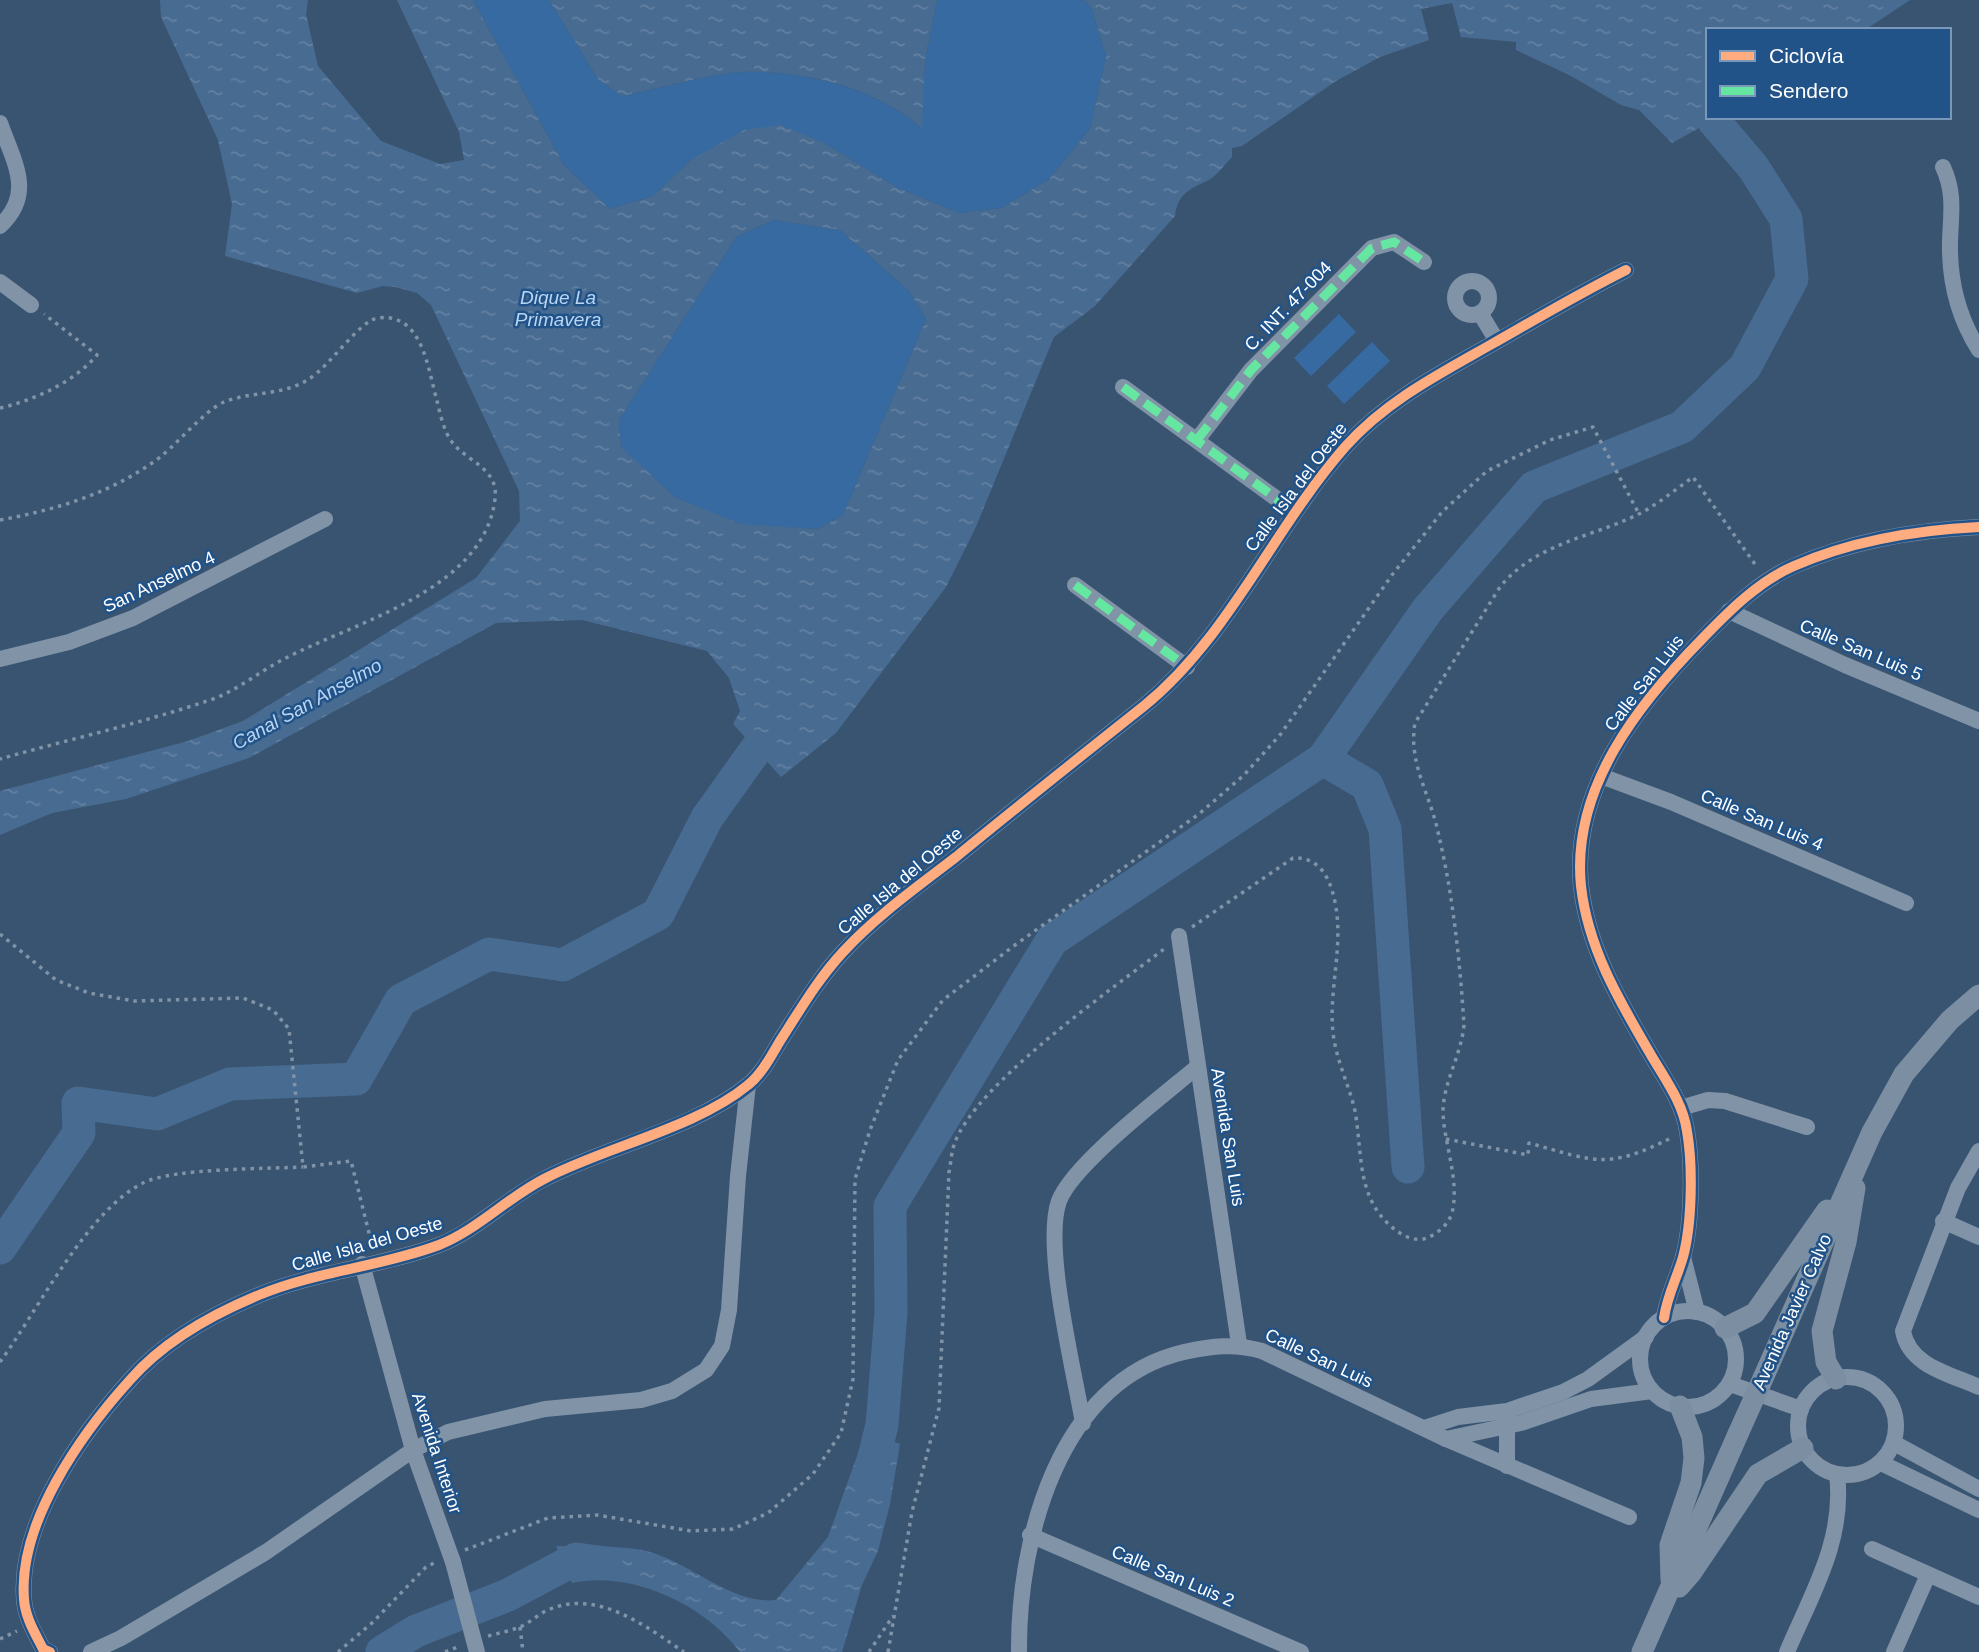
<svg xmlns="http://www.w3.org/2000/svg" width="1979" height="1652" viewBox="0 0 1979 1652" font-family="Arial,sans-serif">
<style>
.grass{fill:#366aa0}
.water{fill:url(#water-ripples);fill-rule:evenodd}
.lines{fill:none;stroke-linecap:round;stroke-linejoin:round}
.river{stroke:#486b91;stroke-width:33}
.path{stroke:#8093a7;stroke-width:3.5;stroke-dasharray:3.5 5;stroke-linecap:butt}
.street{stroke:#8093a7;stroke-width:16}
.secondary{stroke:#7b8ea2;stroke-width:21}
.street-bridge{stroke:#8093a7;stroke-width:16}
.secondary-bridge{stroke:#7b8ea2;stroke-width:21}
.quiet{stroke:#66e7a1;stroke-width:9;stroke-dasharray:18 9;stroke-linecap:butt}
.cycleway-casing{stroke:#215389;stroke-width:15}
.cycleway{stroke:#ffac80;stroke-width:10}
.labels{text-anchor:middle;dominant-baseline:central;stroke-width:5;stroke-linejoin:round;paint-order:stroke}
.street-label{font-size:18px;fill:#fff;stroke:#215389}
.water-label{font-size:19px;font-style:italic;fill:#b9d5f2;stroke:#215389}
</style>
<defs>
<pattern id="water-ripples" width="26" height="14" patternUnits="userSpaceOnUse" patternTransform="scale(1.75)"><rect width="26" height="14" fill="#486b91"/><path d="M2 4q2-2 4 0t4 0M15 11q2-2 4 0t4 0" fill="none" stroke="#6381a2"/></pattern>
</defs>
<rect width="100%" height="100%" fill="#395471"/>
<!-- grass -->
<g class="grass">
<path d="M473 0H549L598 79 622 96C659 89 707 74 744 72 804 70 874 88 921 127L925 60 937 0H1084L1091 7 1106 56 1090 129 1049 179 1002 208 959 213 898 188 824 143 691 160 653 196 610 209 564 165Z"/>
<path d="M774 220 840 230 909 291 926 319 843 515 818 529 740 525 675 497 621 448 619 420 737 236Z"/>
<path d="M1339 314 1356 332 1311 376 1294 358Z"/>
<path d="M1372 342 1390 361 1344 404 1327 386Z"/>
</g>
<!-- water -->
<g class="water">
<path d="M160 0H308L306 14 318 66 381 141 440 164 464 160 459 132 397 0H473L564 165 610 209 653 196 691 160 744 130 781 125 824 143 898 188 959 213 1002 208 1049 179 1090 129 1106 56 1091 7 1084 0H1910L1865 30H1708V117H1719L1672 143 1639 110 1621 105 1571 76 1516 50V42L1461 37 1452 3 1421 9 1429 40 1380 57 1336 81 1242 146 1232 148V157C1225 164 1216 177 1207 181 1190 189 1178 193 1175 216L1095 306 1054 337 975 529 946 587 836 733 781 777 733 724 740 711 729 678 707 651 582 620 496 623 249 758 126 799 52 813 0 835V791L188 741 243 721 476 578 520 521 519 491 431 305 417 293 395 287 383 286 357 293 225 256 232 204 218 140 161 17ZM774 220 840 230 909 291 926 319 843 515 818 529 740 524 675 497 621 447 619 420 737 236Z"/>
<path d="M549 0H937L925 60 922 128C875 88 805 70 744 72 708 74 658 89 622 96L598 79Z"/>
<path d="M866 1431 900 1444 890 1504 878 1551 862 1585 842 1652H740C704 1604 631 1570 572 1583L556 1546C584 1547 615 1545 642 1550 688 1559 729 1605 776 1600L828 1537Z"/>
</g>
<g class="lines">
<!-- river -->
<g class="river">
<path d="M1323 759 1428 609 1534 487 1682 427 1745 367 1792 279 1786 219 1753 167 1713 120"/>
<path d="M0 1248 79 1133 78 1103 157 1114 230 1084 356 1079 401 1000 489 954 563 965 658 914 707 818 757 748"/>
<path d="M868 1481 882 1425 891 1312 890 1206 1052 940 1323 759 1367 785 1385 829 1408 1167"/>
<path d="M382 1652 416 1631 508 1595 576 1559 606 1563"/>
</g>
<!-- path -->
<g class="path">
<path d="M0 408C35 400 74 382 97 355L44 314"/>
<path d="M0 520C54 510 106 495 152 463 175 448 203 411 224 402 251 391 283 396 309 379 330 366 360 320 378 318 423 312 428 370 437 401 440 413 444 432 452 442 467 462 499 468 495 499 484 591 354 622 284 659 260 671 238 690 213 699 143 723 70 739 0 759"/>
<path d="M1192 927 1293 858C1320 857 1330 878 1335 902 1345 951 1325 998 1335 1045 1340 1068 1350 1089 1355 1111 1363 1157 1356 1201 1397 1231 1405 1237 1417 1242 1427 1238 1438 1233 1448 1225 1452 1213 1460 1180 1444 1145 1443 1112 1443 1083 1461 1056 1464 1025 1460 962 1453 894 1438 832 1430 794 1408 763 1415 723L1500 587C1536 543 1590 538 1639 514 1658 504 1675 490 1693 477L1757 567"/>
<path d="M0 934 56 980 89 993 134 1001 243 998 273 1010 289 1029 303 1167 351 1161 373 1249"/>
<path d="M1446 1139 1528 1155 1529 1143C1597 1162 1607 1170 1673 1137"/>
<path d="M0 1362C38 1310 87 1211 143 1183 172 1168 266 1169 303 1167"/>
<path d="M465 1550 548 1518 597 1515 691 1531 733 1529 768 1513 813 1474 841 1433 853 1379 855 1179 870 1130 898 1060 943 1000 1015 945 1199 814 1244 775 1280 735 1392 575 1442 512 1487 471 1550 440 1593 427 1639 514"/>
<path d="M520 1627 523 1652"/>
<path d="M488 1636C499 1633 510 1631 520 1627 530 1623 538 1614 548 1610 597 1588 647 1627 684 1652"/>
<path d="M0 1639 17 1631"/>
<path d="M338 1652 372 1623 426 1567 436 1562"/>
<path d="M445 1652 458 1647"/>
<path d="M869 1652 893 1616"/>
<path d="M888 1652 912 1512 939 1408 949 1172C951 1163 951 1154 954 1145 973 1086 1112 989 1164 949"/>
</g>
<!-- street -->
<g class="street">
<path d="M0 123C14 163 35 193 0 226"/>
<path d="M1943 167C1955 193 1951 213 1950 241 1949 280 1958 317 1979 350"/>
<circle cx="1472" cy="298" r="17"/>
<path d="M0 282 31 305"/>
<path d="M1480 313 1497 341"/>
<path d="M1123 387 1295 512"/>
<path d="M1197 440 1251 370 1372 248 1394 242 1424 262"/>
<path d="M1075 585 1187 667"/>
<path d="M1729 611 1845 665 1979 721"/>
<path d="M0 659 69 642 133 618 325 519"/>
<path d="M1601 776 1671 802 1906 903"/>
<path d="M1179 936 1239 1344"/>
<path d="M1681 1108 1708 1100 1725 1101 1807 1127"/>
<path d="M1979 1151 1958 1188 1903 1331C1909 1366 1950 1374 1979 1387"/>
<path d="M1943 1221 1979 1237"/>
<path d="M1683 1257 1697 1312"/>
<path d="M362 1264 413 1450 453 1562"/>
<circle cx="1688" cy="1359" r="48"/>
<path d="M1664 1318C1667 1296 1677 1278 1683 1257 1692 1224 1693 1166 1687 1131 1683 1103 1665 1079 1651 1055 1620 1002 1588 949 1581 886 1571 788 1639 703 1703 638 1729 611 1759 581 1794 566 1851 541 1917 530 1979 527"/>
<circle cx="1847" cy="1426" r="49"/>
<path d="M1730 1384 1801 1409"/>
<path d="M1083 1423C1074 1370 1043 1246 1059 1201 1073 1164 1164 1095 1197 1067"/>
<path d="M1424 1428 1458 1417 1507 1411 1563 1392 1588 1379 1646 1337"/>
<path d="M1446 1439 1521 1423 1591 1399 1652 1391"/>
<path d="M1894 1443 1979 1489"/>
<path d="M1881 1463 1979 1510"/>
<path d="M1507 1466V1416"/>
<path d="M1030 1535 1301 1652"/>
<path d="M1872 1549 1979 1597"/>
<path d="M50 1652 43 1649C35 1633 25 1617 24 1599 18 1523 81 1434 130 1380 163 1342 213 1314 259 1295 317 1271 380 1267 439 1245 477 1230 507 1198 544 1179 605 1147 696 1128 748 1085 762 1074 771 1056 780 1041 800 1010 818 979 843 952 876 916 917 887 956 857 1018 806 1081 756 1144 706 1229 637 1273 529 1345 447 1386 401 1439 374 1492 344 1536 319 1580 293 1626 270"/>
<path d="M91 1652 121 1638 266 1552 413 1450 448 1432 545 1409 641 1400 672 1391 706 1370 722 1346 729 1310 738 1176 748 1085"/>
<path d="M1019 1652C1018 1541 1058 1381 1184 1352 1212 1346 1235 1343 1262 1351L1446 1439 1629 1517"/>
<path d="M1787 1652C1812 1593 1845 1540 1837 1474"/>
<path d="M1894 1652 1928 1575"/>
</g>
<!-- secondary -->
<g class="secondary">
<path d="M1725 1328 1755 1313 1827 1210"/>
<path d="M1768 1367 1872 1132 1904 1074 1950 1020 1979 995"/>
<path d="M1836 1379 1826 1362 1822 1331 1846 1242 1855 1188"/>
<path d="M1671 1580 1670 1545 1691 1483 1694 1458 1692 1437 1680 1406"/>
<path d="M1679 1587 1692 1572 1758 1474 1803 1448"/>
<path d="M1642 1652 1738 1434"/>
</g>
<!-- street-bridge -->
<path class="street-bridge" d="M453 1562 477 1652"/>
<!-- secondary-bridge -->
<path class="secondary-bridge" d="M1738 1434 1768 1367"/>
<!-- quiet -->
<g class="quiet">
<path d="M1123 387 1295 512"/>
<path d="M1197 440 1251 370 1372 248 1394 242 1424 262"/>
<path d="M1075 585 1187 667"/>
</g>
<!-- cycleway casing -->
<g class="cycleway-casing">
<g id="cycleway">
<path d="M1664 1318C1667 1296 1677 1278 1683 1257 1692 1224 1693 1166 1687 1131 1683 1103 1665 1079 1651 1055 1620 1002 1588 949 1581 886 1571 788 1639 703 1703 638 1729 611 1759 581 1794 566 1851 541 1917 530 1979 527"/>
<path d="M50 1652 43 1649C35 1633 25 1617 24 1599 18 1523 81 1434 130 1380 163 1342 213 1314 259 1295 317 1271 380 1267 439 1245 477 1230 507 1198 544 1179 605 1147 696 1128 748 1085 762 1074 771 1056 780 1041 800 1010 818 979 843 952 876 916 917 887 956 857 1018 806 1081 756 1144 706 1229 637 1273 529 1345 447 1386 401 1439 374 1492 344 1536 319 1580 293 1626 270"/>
</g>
</g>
<!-- cycleway -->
<use href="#cycleway" class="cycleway"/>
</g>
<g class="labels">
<!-- street labels -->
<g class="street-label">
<text transform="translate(1288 306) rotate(-46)">C. INT. 47-004</text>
<text transform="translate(1296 487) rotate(-53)">Calle Isla del Oeste</text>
<text transform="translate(159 582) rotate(-25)">San Anselmo 4</text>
<text transform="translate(1861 650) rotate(23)">Calle San Luis 5</text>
<text transform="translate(1644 683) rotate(-52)">Calle San Luis</text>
<text transform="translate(1762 820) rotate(23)">Calle San Luis 4</text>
<text transform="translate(900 881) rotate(-40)">Calle Isla del Oeste</text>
<text transform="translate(1228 1137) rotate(81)">Avenida San Luis</text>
<text transform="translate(367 1244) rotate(-16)">Calle Isla del Oeste</text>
<text transform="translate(1792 1312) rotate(-66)">Avenida Javier Calvo</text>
<text transform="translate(1319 1358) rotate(25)">Calle San Luis</text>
<text transform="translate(437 1453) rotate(72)">Avenida Interior</text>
<text transform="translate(1173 1576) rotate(23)">Calle San Luis 2</text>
</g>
<!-- water labels -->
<g class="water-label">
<text x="558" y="297">Dique La<tspan x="558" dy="22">Primavera</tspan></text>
<text transform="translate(307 704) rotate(-29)">Canal San Anselmo</text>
</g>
</g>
<!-- legend -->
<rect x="1706" y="28" width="245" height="91" fill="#215389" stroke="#7a98b8" stroke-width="2"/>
<rect x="1720" y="51" width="35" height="10" fill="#ffac80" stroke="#7a98b8" stroke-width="2"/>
<text x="1769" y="63" font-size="21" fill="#ffffff">Ciclovía</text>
<rect x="1720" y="86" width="35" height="10" fill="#66e7a1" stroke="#7a98b8" stroke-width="2"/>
<text x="1769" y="98" font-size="21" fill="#ffffff">Sendero</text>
</svg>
